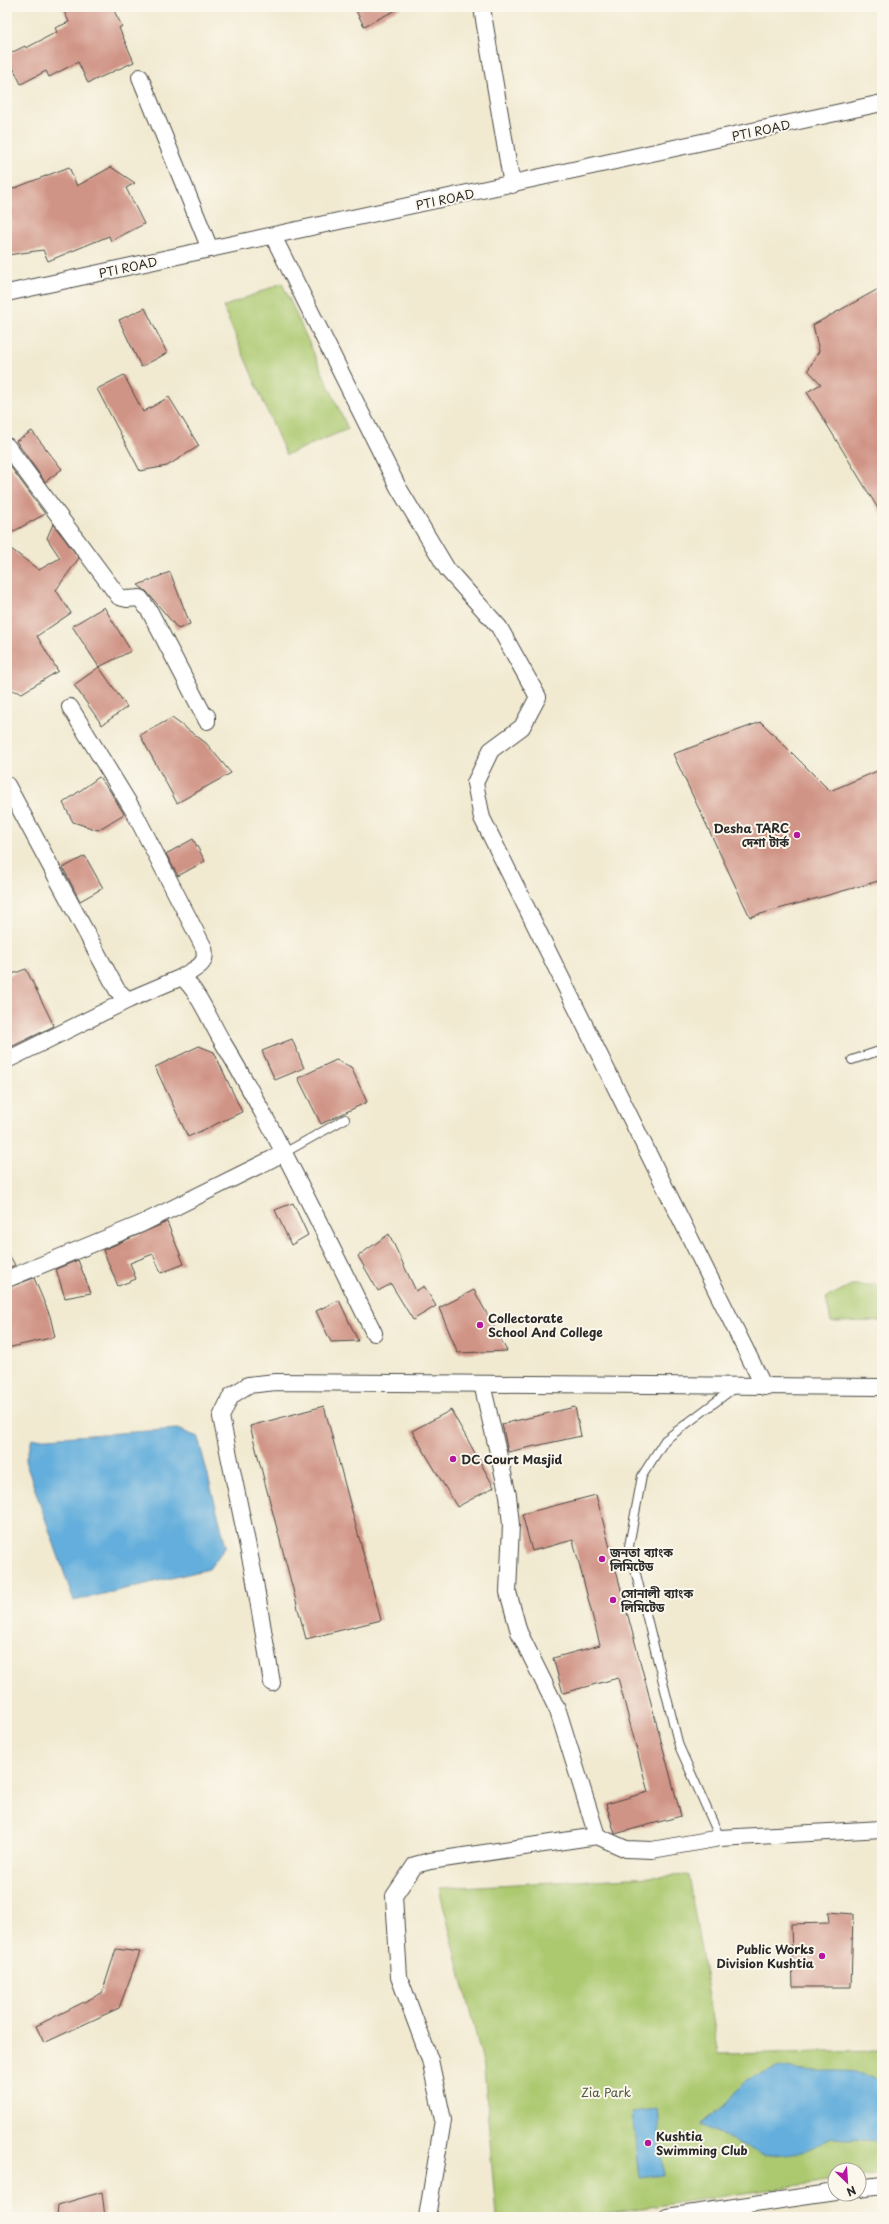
<svg xmlns="http://www.w3.org/2000/svg" width="889" height="2224" viewBox="0 0 889 2224" font-family="'Playpen Sans','Noto Sans Bengali',sans-serif">
<style>
.green{fill:#acc970;stroke:#6c7a4e}
.water{fill:#64aedc;stroke:#486c84}
.building{fill:#d09486}
.lines{fill:none;stroke-linecap:round;stroke-linejoin:round}
.service-casing{stroke:#494844;stroke-width:10}
.minor-casing{stroke:#494844;stroke-width:18}
.service{stroke:#fff;stroke-width:8}
.minor{stroke:#fff;stroke-width:16}
.poi-dot{fill:#b5179e;stroke:#fbf7ec;stroke-width:1.5}
.labels{text-anchor:middle;dominant-baseline:central;stroke-width:4;stroke-linejoin:round;paint-order:stroke}
.street-label{font-size:12px;fill:#2b2b2b;stroke:#fbf7ec}
.poi-label{font-size:12px;font-weight:bold;fill:#2b2b2b;stroke:#fbf7ec;text-anchor:start}
.park-label{font-size:12px;fill:#525a40;stroke:#fbf7ec}
</style>
<rect width="100%" height="100%" fill="#fbf7ec"/>
<filter id="ink" filterUnits="userSpaceOnUse"><feTurbulence type="fractalNoise" baseFrequency=".025" numOctaves="2"/><feDisplacementMap in="SourceGraphic" scale="8" xChannelSelector="R" yChannelSelector="G"/><feConvolveMatrix kernelMatrix="1 2 1 2 8 2 1 2 1" color-interpolation-filters="sRGB"/></filter>
<filter id="wash" filterUnits="userSpaceOnUse"><feTurbulence type="fractalNoise" baseFrequency=".012" numOctaves="4" result="noise"/><feDisplacementMap in="SourceGraphic" scale="16" xChannelSelector="R" yChannelSelector="G"/><feGaussianBlur stdDeviation="0.9" result="paint"/><feColorMatrix in="noise" values="0 0 0 0 0 0 0 0 0 0 0 0 0 0 0 0 0 1.4 0 .05"/><feComposite in="paint" operator="in"/></filter>
<g filter="url(#wash)">
<rect width="100%" height="100%" fill="#f1ead1"/>
<!-- green -->
<g class="green">
<path d="M282 283 348 429 286 455 223 307Z"/>
<path d="M851 1285H882V1321L831 1322 826 1298Z"/>
<path d="M688 1875 719 2054 882 2051V2174L859 2177V2170H835V2180L580 2217H496L484 2067 439 1888Z"/>
</g>
<!-- water -->
<g class="water">
<path d="M177 1429 198 1437 226 1546 209 1569 74 1601 25 1461 32 1439Z"/>
<path d="M780 2067C791 2069 802 2070 813 2071 836 2072 863 2067 882 2083V2141L832 2138 802 2152 765 2156 701 2125 726 2104 746 2080Z"/>
<path d="M657 2109 664 2175 639 2178 632 2112Z"/>
</g>
<g id="blocks">
<!-- building -->
<g class="building">
<path d="M62 7H112L122 26 119 28 134 62 88 83 78 62 49 77 46 71 21 84 7 55 25 46 26 48 57 32 55 28 69 22Z"/>
<path d="M354 7H402L364 26Z"/>
<path d="M69 167 77 186 111 167 135 183 126 188 144 224 111 241 109 236 48 261 43 250 7 255V191Z"/>
<path d="M882 287V515L807 392 821 384 808 370 819 351 813 325Z"/>
<path d="M145 308 167 353 141 367 119 320Z"/>
<path d="M124 375 143 412 169 397 199 446 167 466 140 471 97 389Z"/>
<path d="M32 431 62 469 45 482 16 441Z"/>
<path d="M7 462 45 514 7 535Z"/>
<path d="M53 524 79 558 56 590 71 613 37 636 58 671 22 693 7 689V546L39 570 60 558 47 538Z"/>
<path d="M170 572 190 624 178 629 147 592 138 585Z"/>
<path d="M104 607 131 651 99 667 72 626Z"/>
<path d="M99 667 127 707 102 725 74 685Z"/>
<path d="M172 718 206 743 231 773 177 803 140 735Z"/>
<path d="M761 722 830 791 882 769V880L750 917 673 754Z"/>
<path d="M99 777 110 791 124 814 98 830 73 822 63 803Z"/>
<path d="M193 839 205 861 178 876 166 854Z"/>
<path d="M85 856 103 888 80 901 63 868Z"/>
<path d="M26 969 54 1026 7 1049V976Z"/>
<path d="M292 1039 304 1068 275 1080 262 1051Z"/>
<path d="M199 1046 214 1052 242 1112 188 1137 155 1067Z"/>
<path d="M336 1060 351 1067 367 1102 321 1124 298 1078Z"/>
<path d="M293 1203 308 1235 291 1245 275 1210Z"/>
<path d="M167 1222 184 1264 161 1273 153 1254 130 1263 136 1279 118 1286 103 1250Z"/>
<path d="M389 1234 416 1291 424 1286 436 1306 413 1320 391 1284 378 1291 358 1256Z"/>
<path d="M7 1251 15 1265 7 1269Z"/>
<path d="M78 1260 91 1293 65 1298 56 1269Z"/>
<path d="M34 1278 50 1316 55 1337 7 1348V1288Z"/>
<path d="M474 1290 507 1351 458 1353 439 1308Z"/>
<path d="M339 1300 358 1341 331 1342 316 1311Z"/>
<path d="M324 1406 381 1620 306 1639 250 1426Z"/>
<path d="M575 1407 581 1436 508 1452 502 1424Z"/>
<path d="M451 1410 494 1487 457 1507 412 1431Z"/>
<path d="M596 1495 681 1816 615 1834 606 1804 648 1792 618 1678 563 1693 553 1658 600 1645 573 1540 532 1551 522 1514Z"/>
<path d="M828 1912 853 1914 851 1987H793L791 1924 829 1923Z"/>
<path d="M116 1949 140 1952 119 2008 44 2043 36 2026 102 1993Z"/>
<path d="M102 2192 105 2217H57L58 2205Z"/>
</g>
</g>
</g>
<g filter="url(#ink)">
<use href="#blocks" fill-opacity="0" stroke="#494844" stroke-width="1"/>
<g class="lines">
<!-- service casing -->
<g class="service-casing">
<g id="service">
<path d="M852 1060 882 1050"/>
<path d="M284 1153 345 1119"/>
<path d="M720 1838 679 1746 629 1546 642 1476 665 1440 734 1388"/>
</g>
</g>
<!-- minor casing -->
<g class="minor-casing">
<g id="minor">
<path d="M483 14 512 185"/>
<path d="M140 77 210 249"/>
<path d="M273 236 398 487 447 569 499 627 538 697 522 727 491 750 475 783 482 818 764 1387"/>
<path d="M7 293 882 103"/>
<path d="M7 446 119 597 127 599 140 598 150 612 207 721V716"/>
<path d="M70 707 133 810 204 948C208 966 195 968 182 977"/>
<path d="M7 785 117 990 128 1000 182 977C199 992 210 1021 222 1041 278 1135 325 1235 374 1333"/>
<path d="M7 1060 128 1000"/>
<path d="M7 1279 141 1224 284 1153"/>
<path d="M482 1384 508 1495 511 1525 508 1592 519 1632 558 1711 597 1836"/>
<path d="M272 1683 254 1576 221 1417 231 1396 248 1385 276 1382 882 1387"/>
<path d="M859 2188 882 2185"/>
<path d="M427 2217 443 2120 430 2060 399 1977 394 1896 415 1865 430 1861 597 1836 626 1849 652 1850 720 1838 882 1829"/>
<path d="M667 2217 835 2192"/>
</g>
</g>
<!-- service -->
<use href="#service" class="service"/>
<!-- minor -->
<use href="#minor" class="minor"/>
</g>
</g>
<!-- markers -->
<g class="poi-dot">
<circle cx="797" cy="835" r="4"/>
<circle cx="480" cy="1325" r="4"/>
<circle cx="453" cy="1459" r="4"/>
<circle cx="602" cy="1559" r="4"/>
<circle cx="613" cy="1600" r="4"/>
<circle cx="822" cy="1956" r="4"/>
<circle cx="648" cy="2143" r="4"/>
</g>
<g class="labels">
<!-- street labels -->
<g class="street-label">
<text transform="translate(761 130) rotate(-12)">PTI ROAD</text>
<text transform="translate(445 199) rotate(-12)">PTI ROAD</text>
<text transform="translate(128 267) rotate(-12)">PTI ROAD</text>
</g>
<!-- poi labels -->
<g class="poi-label">
<text x="789" y="828" text-anchor="end">Desha TARC<tspan x="789" dy="14">দেশা টার্ক</tspan></text>
<text x="488" y="1318">Collectorate<tspan x="488" dy="14">School And College</tspan></text>
<text x="461" y="1459">DC Court Masjid</text>
<text x="610" y="1552">জনতা ব্যাংক<tspan x="610" dy="14">লিমিটেড</tspan></text>
<text x="621" y="1593">সোনালী ব্যাংক<tspan x="621" dy="14">লিমিটেড</tspan></text>
<text x="814" y="1949" text-anchor="end">Public Works<tspan x="814" dy="14">Division Kushtia</tspan></text>
<text x="656" y="2136">Kushtia<tspan x="656" dy="14">Swimming Club</tspan></text>
</g>
<!-- park labels -->
<g class="park-label">
<text x="606" y="2092">Zia Park</text>
</g>
</g>
<!-- margin -->
<rect width="889" height="2224" fill="none" stroke="#fbf7ec" stroke-width="24"/>
<!-- north arrow -->
<g transform="translate(847 2182) rotate(155)"><circle r="19" fill="#fbf7ec" stroke="#a8a59f"/>
<path d="M0-3L7 15L0 10L-7 15Z" fill="#b5179e"/>
<text y="-6" font-size="11" font-weight="bold" text-anchor="middle" fill="#2b2b2b">N</text>
</g>
</svg>
